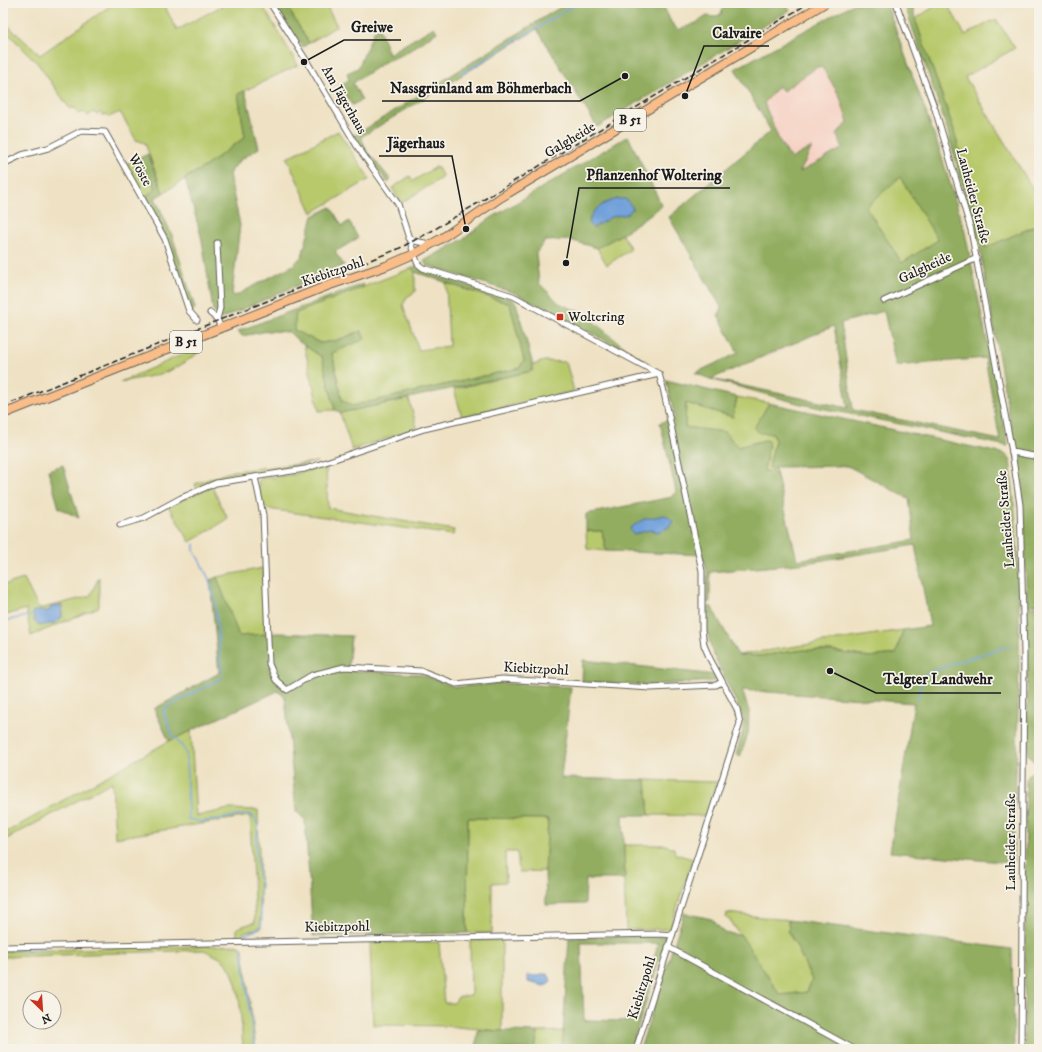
<svg xmlns="http://www.w3.org/2000/svg" width="1042" height="1052" viewBox="0 0 1042 1052" font-family="'IM FELL DW Pica',serif">
<style>
.built{fill:#f6d2c4}
.green{fill:#b8c96c;stroke:#6a7244}
.forest{fill:#92ad60;stroke:#57643e;fill-rule:evenodd}
.water{fill:#71a0da;stroke:#465e7b}
.lines{fill:none;stroke-linecap:round;stroke-linejoin:round}
.stream{stroke:#71a0da;stroke-width:1.5}
.minor-casing{stroke:#666157;stroke-width:7}
.primary-casing{stroke:#666157;stroke-width:10}
.minor{stroke:#fff;stroke-width:5}
.primary{stroke:#f8bd89;stroke-width:8}
.rail{stroke:#1c1c1c;stroke-width:1.5;stroke-dasharray:6 3;stroke-linecap:butt}
.poi-dot{fill:#c8321e;stroke:#f7f3e8;stroke-width:1.5}
.labels{text-anchor:middle;dominant-baseline:central;stroke-width:3.5;stroke-linejoin:round;paint-order:stroke}
.shield{fill:#f7f3e8;stroke:#5e5c59;stroke-width:1}
.shield-label{font-size:13px;font-weight:bold;fill:#1c1c1c}
.street-label{font-size:14px;fill:#1c1c1c;stroke:#f7f3e8}
.poi-label{font-size:14px;fill:#1c1c1c;stroke:#f7f3e8;text-anchor:start}
.leader{fill:none;stroke:#1c1c1c;stroke-width:1.5}
.callout-dot{fill:#1c1c1c;stroke:#f7f3e8;stroke-width:1.5}
.callout-label{font-size:15px;text-anchor:middle;font-weight:bold;fill:#1c1c1c;stroke:#f7f3e8;stroke-width:3.5;stroke-linejoin:round;paint-order:stroke}
</style>
<rect width="100%" height="100%" fill="#f7f3e8"/>
<filter id="ink" filterUnits="userSpaceOnUse"><feTurbulence type="fractalNoise" baseFrequency=".025" numOctaves="2"/><feDisplacementMap in="SourceGraphic" scale="8" xChannelSelector="R" yChannelSelector="G"/><feConvolveMatrix kernelMatrix="1 2 1 2 8 2 1 2 1" color-interpolation-filters="sRGB"/></filter>
<filter id="wash" filterUnits="userSpaceOnUse"><feTurbulence type="fractalNoise" baseFrequency=".012" numOctaves="4" result="noise"/><feDisplacementMap in="SourceGraphic" scale="16" xChannelSelector="R" yChannelSelector="G"/><feGaussianBlur stdDeviation="0.9" result="paint"/><feColorMatrix in="noise" values="0 0 0 0 0 0 0 0 0 0 0 0 0 0 0 0 0 1.4 0 .05"/><feComposite in="paint" operator="in"/></filter>
<g filter="url(#wash)">
<rect width="100%" height="100%" fill="#efe2c4"/>
<!-- built -->
<path class="built" d="M817 67 823 68 840 97 848 123 843 148 799 173 812 147 791 159 779 140 764 103 779 85 783 91Z"/>
<!-- green -->
<g class="green">
<path d="M114 3H163L177 30 227 3H261L298 65 238 94 245 137 206 166 163 193 145 143 136 140 120 112 109 117 106 114 103 116 100 112 97 115 94 112 88 116 84 112 78 114 74 107 70 109 38 64 3 28V21L40 55Z"/>
<path d="M285 3H325L337 26 309 43Z"/>
<path d="M940 3H947L965 35 996 19 1015 48 965 77 1039 199V224L986 248 953 127 915 19Z"/>
<path d="M338 131 370 179 312 213 287 158Z"/>
<path d="M135 160 137 168 148 175 156 188 145 197 126 164Z"/>
<path d="M437 166 443 177 401 203 392 188 410 176 413 181Z"/>
<path d="M900 176 938 240 902 263 865 207Z"/>
<path d="M622 234 631 249 607 265 597 248Z"/>
<path d="M412 268 415 272V292L407 297 403 305 419 350 449 346 446 283 510 304 524 361 519 368 352 406 342 400 332 353 364 339 362 331 335 341 320 343 294 330 296 313Z"/>
<path d="M304 345 322 357 335 410 319 411Z"/>
<path d="M199 352C170 376 155 375 120 382L186 353Z"/>
<path d="M544 361 566 362 574 391 462 417 454 389 532 371 533 365Z"/>
<path d="M737 397 769 403 755 428 760 433 773 432 775 440 769 468 775 469 776 472 764 471 769 446 765 440 738 447 735 444 685 427 686 403 733 417Z"/>
<path d="M409 399 417 428 352 450 340 413Z"/>
<path d="M317 462 234 478 197 489 195 484 233 471Z"/>
<path d="M326 466 328 508 454 530 453 535 267 509 262 503 258 482 261 478 290 475Z"/>
<path d="M212 487 228 519 190 542 168 506Z"/>
<path d="M586 531H602L606 551 587 549Z"/>
<path d="M263 568 265 635 239 637 217 577Z"/>
<path d="M99 577V607L31 636 26 609 3 616V585L24 579 39 609 90 596Z"/>
<path d="M903 630 896 654 868 657 831 651 804 650 759 656 738 655Z"/>
<path d="M191 731 196 816 229 809 258 810 261 928 244 932 243 938 237 937V928L255 922 250 816 115 838 112 782 3 841V834L169 741Z"/>
<path d="M646 780 717 782 707 816 649 815Z"/>
<path d="M468 818 548 819 545 871 519 872 517 852H505L506 882 492 883V933H467Z"/>
<path d="M623 845H667L670 848H674L675 854 693 859 670 929 626 930Z"/>
<path d="M727 913 788 920 789 934 797 947 812 980 807 992 780 995 730 920 726 918Z"/>
<path d="M502 940V1031L446 1026 373 1025 370 943 439 942 444 1003H454L458 997 471 995 470 941Z"/>
<path d="M237 945 243 948 256 1049H243C241 1026 242 979 225 962 220 957 211 954 204 950L3 957V951Z"/>
<path d="M564 1031 562 1049H535L538 1032Z"/>
</g>
<!-- forest -->
<g class="forest">
<path d="M273 3H285L309 43 303 47Z"/>
<path d="M567 3 598 5 601 3H662L671 22 678 30 696 23 707 16 714 17 721 14 723 7 729 3H785L790 10 597 127 537 29 361 137 367 151 391 180 388 183 367 156 354 136Z"/>
<path d="M855 3H886L939 148 965 232 1008 446 801 404 710 379 695 373 738 353 718 315 722 309 669 217 771 131 735 69ZM817 67 823 68 840 97 848 123 836 134 843 148 800 172 812 147 791 159 779 140 764 103 779 86 783 91ZM900 177 938 240 902 263 866 207ZM884 311 896 366 985 358 1000 440 853 410 841 323ZM834 326 848 408 711 379Z"/>
<path d="M904 3H912L915 19 953 127 985 248 1039 224V455L1015 451 980 249 947 129Z"/>
<path d="M434 27 437 32 404 54 386 61 353 83 362 100 352 105 339 85 349 80 347 73 358 68 374 31 379 28 389 54Z"/>
<path d="M245 91 259 148 239 161 229 174 240 225 232 294 235 296 293 265 302 256 313 216 331 207 342 226 349 221 358 238 335 252 344 265 220 319 213 310 202 240 185 178 206 166 245 137 238 94Z"/>
<path d="M628 136 662 206 622 234 597 248 570 240 545 241 536 253 539 283 559 303 584 314 624 347 650 364 515 293 426 265 424 261 463 239 491 218ZM604 203 628 214 589 218Z"/>
<path d="M148 154 163 193 155 198 172 235 195 308 192 312 188 306 166 239 145 197 156 188 148 175 137 168 135 160Z"/>
<path d="M416 266 420 270 511 299 516 303 533 365 532 371 340 413 335 410 322 357 298 341 289 332 268 331 242 336 238 331 363 284 364 287 296 313 294 330 320 343 335 341 361 331 365 339 332 353 342 400 352 406 519 368 524 361 510 304 415 272 412 268Z"/>
<path d="M666 380 737 397 733 417 686 403 685 427 725 432 738 447 765 440 769 441 764 471 776 472 797 560 914 540 909 499 848 466 775 467V469L769 468 775 440 773 433H760L754 428 769 403 1005 454 1010 459C1026 593 1017 729 1013 863L890 852 914 703 742 690 749 711 748 734 740 757 736 754 743 731 744 719 712 651 707 630V608L711 606 738 655 759 656 804 650 831 651 868 657 896 654 903 630 930 626 915 545 799 564 710 572V602L707 603V573L703 555 606 551 602 531H586V514L672 497 676 491 660 423 675 418Z"/>
<path d="M1016 454 1039 459V604L1027 605 1023 505Z"/>
<path d="M63 465 79 518 59 508 48 470Z"/>
<path d="M217 577 239 636 278 633 351 636 348 671 420 674 455 687 501 683 571 687 561 778 646 780 649 815H623L625 879H586L585 904 546 905 545 871 548 819 468 818 467 933 313 936 305 820 296 811 285 697 278 691 169 741 154 709 219 673 210 580Z"/>
<path d="M1039 606V767L1028 755 1027 607Z"/>
<path d="M583 660 716 675V681L648 685 582 682Z"/>
<path d="M1039 769V1049H1024L1026 780 1030 773Z"/>
<path d="M684 913 712 919 724 933 741 935 780 995 807 992 812 980 797 947 789 933 788 920 1012 949 1014 1049H640Z"/>
<path d="M667 936 631 1049H562L569 938ZM581 943H658L638 1021 584 1020Z"/>
<path d="M478 1030 538 1032 535 1049H476Z"/>
</g>
<!-- water -->
<g class="water">
<path d="M617 199H626L633 208 628 214 611 217 593 228 589 224C590 209 604 203 617 199Z"/>
<path d="M665 515 673 521 669 527 658 532 651 530 634 534 631 532 630 528 644 519Z"/>
<path d="M62 605V617L55 623 40 626 34 621 33 611H49L51 607Z"/>
<path d="M541 974H548L551 980 549 984 544 986 528 982V975L539 976Z"/>
</g>
<g class="lines">
<!-- stream -->
<g class="stream">
<path d="M461 74 578 3"/>
<path d="M194 544V550L209 579 215 602 222 678 170 705 163 711 172 734 184 749 186 753 188 819 201 822 248 814 252 815 258 825 256 847 258 877 261 884 259 902 262 920 261 925 256 930 242 936 241 939"/>
<path d="M3 621 34 615"/>
<path d="M918 700 922 676 957 662 1012 645"/>
<path d="M242 948 254 1049"/>
<path d="M13 950 51 949"/>
<path d="M3 951H7"/>
</g>
</g>
</g>
<g filter="url(#ink)">
<g class="lines">
<!-- minor casing -->
<g class="minor-casing">
<g id="minor">
<path d="M270 3 306 60 357 146 398 204 414 254 418 264 423 268 513 296 659 374 663 388 702 571V630L704 645 710 659 737 709 740 723 636 1049"/>
<path d="M896 3 935 109 971 230 1012 452 1020 505 1024 653 1021 1049"/>
<path d="M3 164 22 155 48 148 81 131 105 132 165 239 189 311 197 320"/>
<path d="M408 238 414 241 430 244"/>
<path d="M884 301 977 258"/>
<path d="M210 313 217 319 221 328"/>
<path d="M217 319 220 308 217 243"/>
<path d="M1012 452 1039 457"/>
<path d="M255 477 263 515 269 664 276 680 287 690 312 675 344 667 422 671 456 684 502 679 651 688 716 685 722 682"/>
<path d="M120 525 144 518 181 498 216 483 305 469 424 429 659 374"/>
<path d="M3 947 660 934 672 935"/>
<path d="M668 947 854 1049"/>
</g>
</g>
<!-- primary casing -->
<g class="primary-casing">
<path id="primary" d="M3 414 327 286 386 266 414 254 442 238 500 198 825 3"/>
</g>
<!-- minor -->
<use href="#minor" class="minor"/>
<!-- primary -->
<use href="#primary" class="primary"/>
<!-- rail -->
<path class="rail" d="M3 406 398 249 430 232 809 3"/>
</g>
</g>
<!-- markers -->
<rect class="poi-dot" x="556" y="313" width="8" height="8" rx="2"/>
<g class="labels">
<!-- shield labels -->
<g class="shield">
<rect x="614" y="109" width="32" height="22" rx="3"/>
<rect x="170" y="331" width="32" height="22" rx="3"/>
</g>
<g class="shield-label">
<text x="630" y="120">B 51</text>
<text x="186" y="342">B 51</text>
</g>
<!-- street labels -->
<g class="street-label">
<text transform="translate(344 100) rotate(60)">Am Jägerhaus</text>
<text transform="translate(570 140) rotate(-31)">Galgheide</text>
<text transform="translate(140 170) rotate(61)">Wöste</text>
<text transform="translate(973 196) rotate(75)">Lauheider Straße</text>
<text transform="translate(925 268) rotate(-25)">Galgheide</text>
<text transform="translate(333 272) rotate(-19)">Kiebitzpohl</text>
<text transform="translate(1006 519) rotate(-95)">Lauheider Straße</text>
<text transform="translate(536 669) rotate(3)">Kiebitzpohl</text>
<text transform="translate(1011 842) rotate(-90)">Lauheider Straße</text>
<text transform="translate(337 927) rotate(-1)">Kiebitzpohl</text>
<text transform="translate(642 988) rotate(-73)">Kiebitzpohl</text>
</g>
<!-- poi labels -->
<g class="poi-label">
<text x="568" y="317">Woltering</text>
</g>
</g>
<!-- callouts -->
<path class="leader" d="M304 62L344 40H401M685 96L704 46H769M625 76L580 101H382M466 229L452 156H379M566 263L579 188H730M830 671L876 693H1001"/>
<g class="callout-dot">
<circle cx="304" cy="62" r="4"/>
<circle cx="685" cy="96" r="4"/>
<circle cx="625" cy="76" r="4"/>
<circle cx="466" cy="229" r="4"/>
<circle cx="566" cy="263" r="4"/>
<circle cx="830" cy="671" r="4"/>
</g>
<g class="callout-label">
<text x="372" y="32">Greiwe</text>
<text x="737" y="38">Calvaire</text>
<text x="481" y="93">Nassgrünland am Böhmerbach</text>
<text x="416" y="148">Jägerhaus</text>
<text x="654" y="180">Pflanzenhof Woltering</text>
<text x="938" y="684">Telgter Landwehr</text>
</g>
<!-- margin -->
<rect width="1042" height="1052" fill="none" stroke="#f7f3e8" stroke-width="16"/>
<!-- north arrow -->
<g transform="translate(42 1010) rotate(155)"><circle r="19" fill="#f7f3e8" stroke="#9f9d96"/>
<path d="M0-3L7 15L0 10L-7 15Z" fill="#c8321e"/>
<text y="-6" font-size="11" font-weight="bold" text-anchor="middle" fill="#1c1c1c">N</text>
</g>
</svg>
